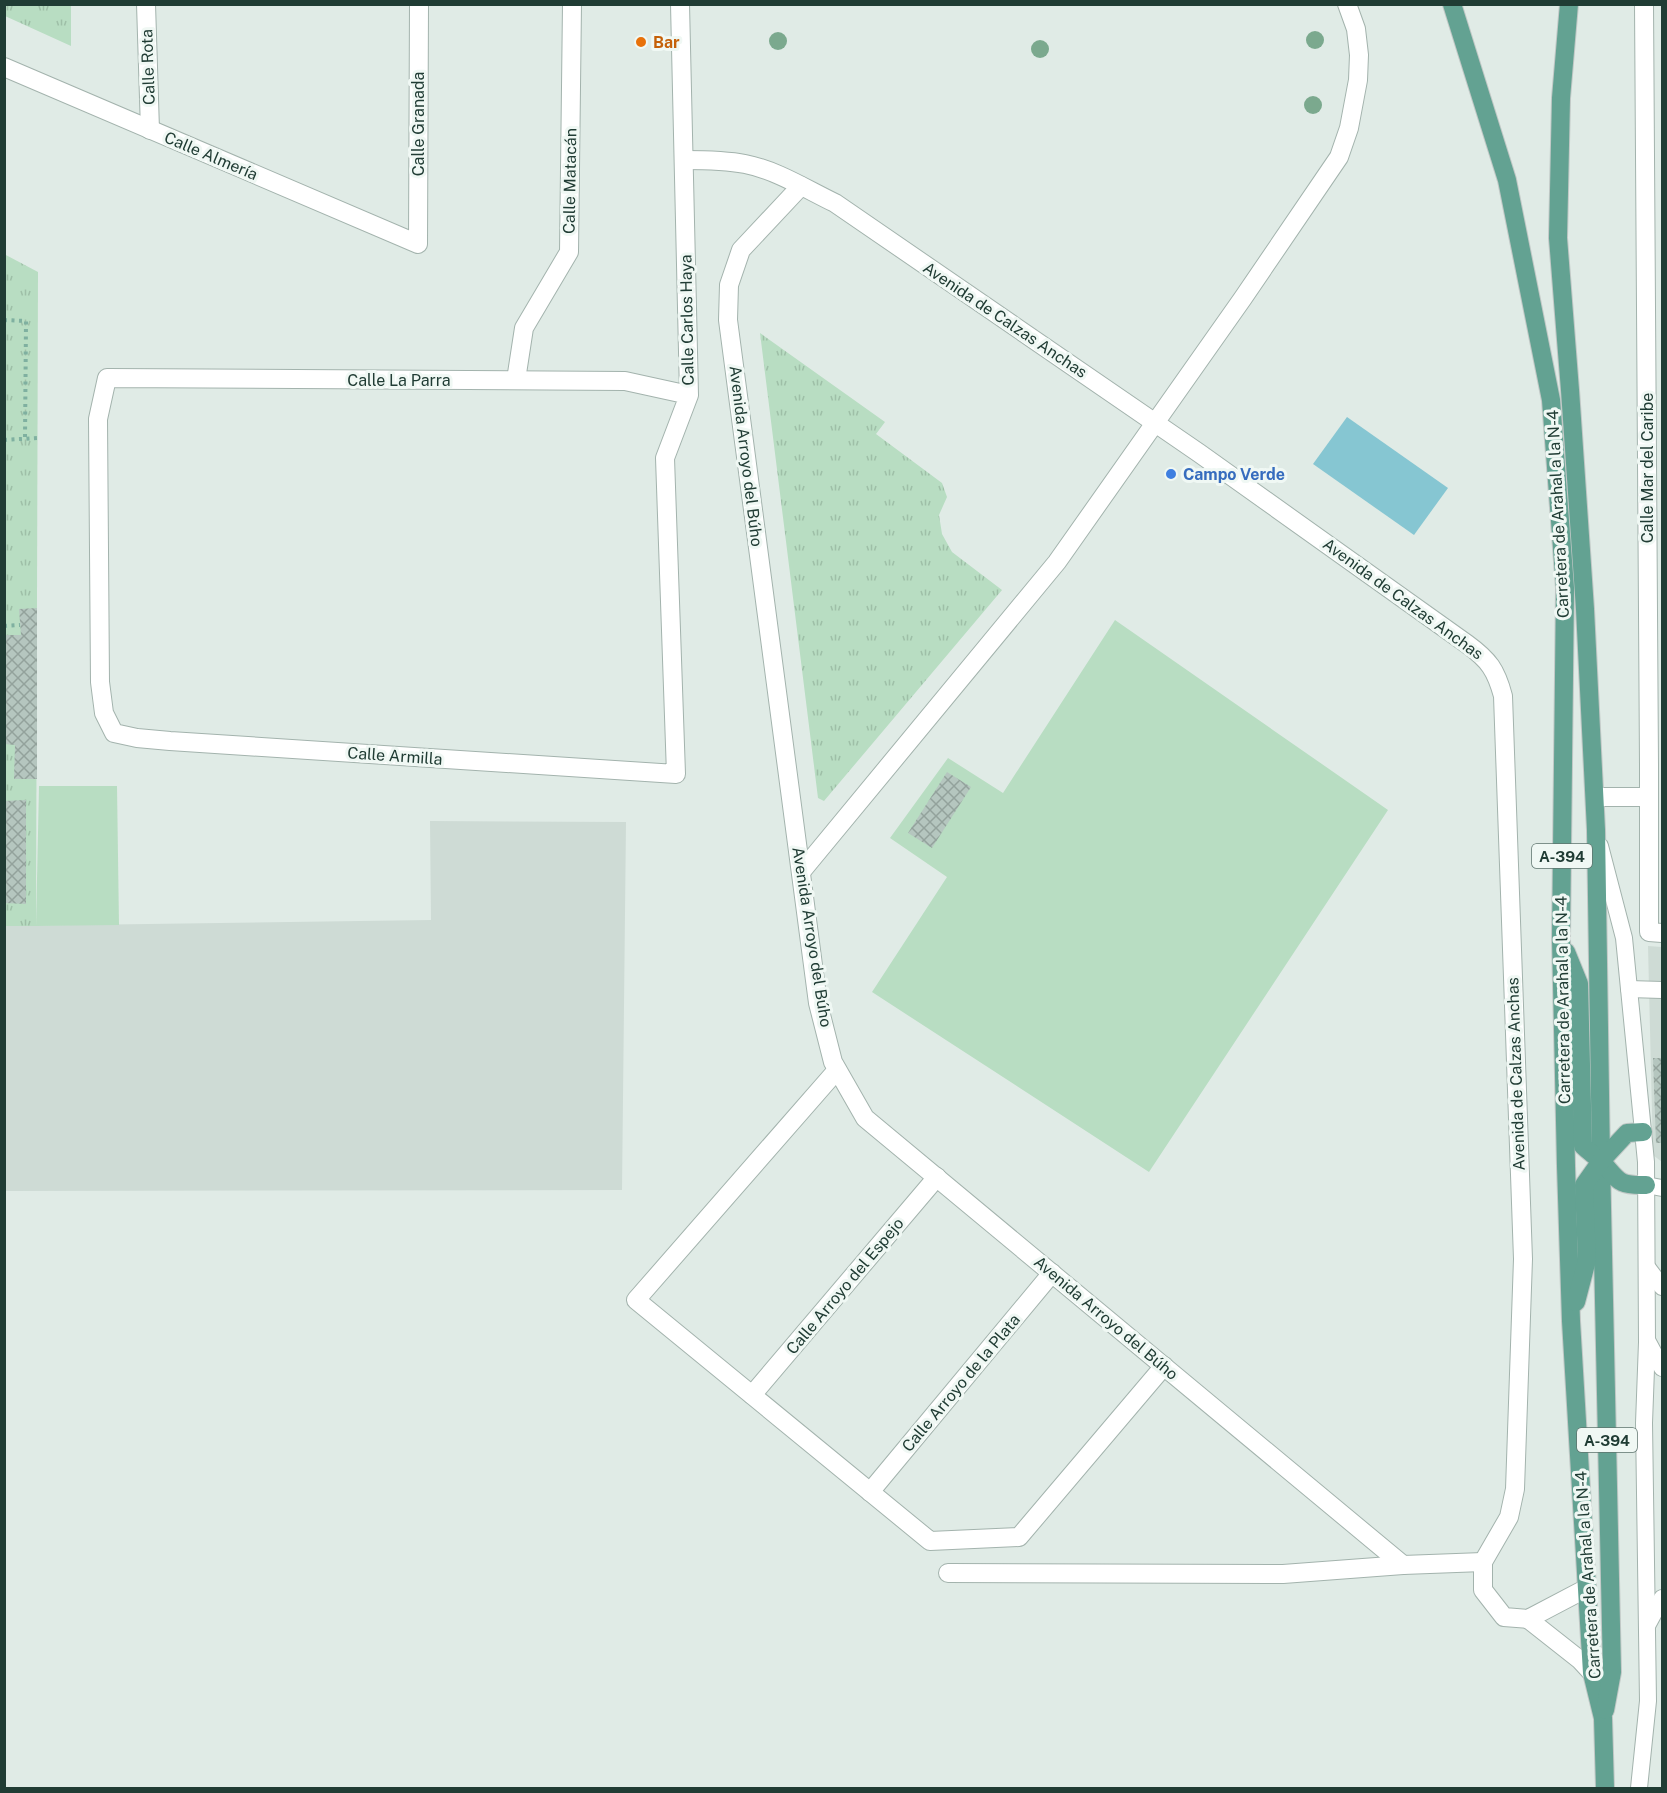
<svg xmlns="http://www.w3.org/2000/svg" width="1667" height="1793" viewBox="0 0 1667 1793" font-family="'Public Sans',sans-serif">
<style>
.built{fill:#cedbd5}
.grass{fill:url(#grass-tufts)}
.pitch{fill:#b8ddc2}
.water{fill:#86c6d2}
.building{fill:url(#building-cross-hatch)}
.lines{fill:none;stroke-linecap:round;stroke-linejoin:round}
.service-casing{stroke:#a3b3ad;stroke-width:18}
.pedestrian-casing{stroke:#a3b3ad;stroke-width:20}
.minor-casing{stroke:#a3b3ad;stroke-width:20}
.primary-casing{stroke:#c1c8c6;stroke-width:20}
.path{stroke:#7fb0a0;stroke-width:4;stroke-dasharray:3 4.5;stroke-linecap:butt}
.service{stroke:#fff;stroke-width:16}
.pedestrian{stroke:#fff;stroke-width:18}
.minor{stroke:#fff;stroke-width:18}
.primary{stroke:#63a292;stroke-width:18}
.tree{fill:#7ba98e}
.food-dot{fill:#e8710a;stroke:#f0f8f4;stroke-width:2}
.shop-dot{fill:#3f7fe0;stroke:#f0f8f4;stroke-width:2}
.labels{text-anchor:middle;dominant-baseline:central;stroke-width:6;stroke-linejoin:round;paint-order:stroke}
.shield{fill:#f0f8f4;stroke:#5e746e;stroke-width:1.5}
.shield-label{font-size:15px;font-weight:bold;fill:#203c34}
.food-label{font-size:16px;font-weight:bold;fill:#c56008;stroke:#f0f8f4;text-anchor:start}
.street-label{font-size:16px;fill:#203c34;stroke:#f0f8f4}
.shop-label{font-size:16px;font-weight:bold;fill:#366cbe;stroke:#f0f8f4;text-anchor:start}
</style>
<defs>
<pattern id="grass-tufts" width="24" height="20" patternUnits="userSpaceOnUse" patternTransform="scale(1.5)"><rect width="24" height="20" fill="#b8ddc2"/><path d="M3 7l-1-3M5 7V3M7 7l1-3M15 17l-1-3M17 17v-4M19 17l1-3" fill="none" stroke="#9ebfa7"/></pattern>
<pattern id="building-cross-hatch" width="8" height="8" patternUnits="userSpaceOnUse" patternTransform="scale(1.5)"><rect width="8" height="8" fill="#b5c6bf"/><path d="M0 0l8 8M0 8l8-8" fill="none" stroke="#93a29c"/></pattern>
</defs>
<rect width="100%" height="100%" fill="#e0ebe6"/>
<!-- built -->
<g class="built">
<path d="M430 821 626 822 622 1190 5 1191 4 926 431 920Z"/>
<path d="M1648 946 1662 947V1162L1653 1155Z"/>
</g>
<!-- grass -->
<g class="grass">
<path d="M5 4 71 5V46L5 16Z"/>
<path d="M4 254 38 272 36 926H4Z"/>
<path d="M760 333 885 422 876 434 942 483 947 497 939 515 942 534 952 552 1002 590 824 801 818 798Z"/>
</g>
<!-- pitch -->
<g class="pitch">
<path d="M1115 620 1388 810 1149 1172 872 992 947 877 890 838 948 758 1003 793Z"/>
<path d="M39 786H117L119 925 36 926Z"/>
</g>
<!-- water -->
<path class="water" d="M1347 417 1448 488 1414 535 1313 464Z"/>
<!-- building -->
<g class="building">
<path d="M37 608V779H14L15 745 4 744V635H21L19 609Z"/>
<path d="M947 772 971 787 932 848 908 833Z"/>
<path d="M26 800V904L4 903V801Z"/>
<path d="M1653 1058H1662V1143H1656Z"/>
</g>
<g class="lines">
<!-- service casing -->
<g class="service-casing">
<g id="service">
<path d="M1600 846 1624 938 1646 1162 1647 1342 1644 1423 1648 1701 1639 1788"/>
<path d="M1629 989 1662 990"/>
<path d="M1646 1185 1662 1188"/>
<path d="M1647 1267 1662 1287"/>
<path d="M1648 1342 1662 1368"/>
<path d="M1648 1624 1662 1598"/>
</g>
</g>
<!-- pedestrian casing -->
<g class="pedestrian-casing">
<g id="pedestrian">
<path d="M516 380 524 328 569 252 572 4"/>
<path d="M837 1070 636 1300 930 1541 1019 1537 1164 1366"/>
<path d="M752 1395 937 1177"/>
<path d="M870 1492 1052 1273"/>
</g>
</g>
<!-- minor casing -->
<g class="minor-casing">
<g id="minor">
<path d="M146 4 150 130"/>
<path d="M680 4 689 395 665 458 676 774 170 741 137 738 114 733 104 713 100 682 98 419 107 378 625 381 689 395"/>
<path d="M1644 4 1649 764V932L1662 933"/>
<path d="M4 67 418 244 419 4"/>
<path d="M684 160C704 160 725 160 745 164 776 170 806 189 835 203L1199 453 1467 644C1489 660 1496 670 1503 696L1523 1259 1515 1489 1509 1517 1483 1562V1590L1504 1617 1528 1619 1587 1588"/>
<path d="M801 186 741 250 729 285 728 320 818 1003 833 1062 865 1118 1403 1565"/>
<path d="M1595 797H1649"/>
<path d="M801 872 1057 562 1243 298 1339 157 1349 128 1358 80 1359 55 1356 29 1347 4"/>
<path d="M948 1573 1283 1574 1403 1565 1483 1562"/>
<path d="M1528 1619 1580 1660 1592 1673"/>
</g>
</g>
<!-- primary casing -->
<g class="primary-casing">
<g id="primary">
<path d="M1452 4 1507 180 1551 400 1565 588 1561 939 1566 1166 1571 1321 1592 1673 1603 1718 1605 1788"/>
<path d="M1569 4 1561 98 1558 238 1570 390 1585 609 1596 830 1601 1161 1612 1672 1605 1710"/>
<path d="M1566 952 1579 984 1583 1146C1589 1152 1596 1156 1602 1162 1619 1181 1618 1186 1646 1185"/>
<path d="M1576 1302 1587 1260 1584 1185 1601 1161 1627 1133 1643 1132"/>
</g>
</g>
<!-- path -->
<g class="path">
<path d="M4 320 26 321 25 439"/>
<path d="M4 440 37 438"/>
<path d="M4 626 20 625"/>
</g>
<!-- service -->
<use href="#service" class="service"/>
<!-- pedestrian -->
<use href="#pedestrian" class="pedestrian"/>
<!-- minor -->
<use href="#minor" class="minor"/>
<!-- primary -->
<use href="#primary" class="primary"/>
</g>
<!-- trees -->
<g class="tree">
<circle cx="1315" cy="40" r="9"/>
<circle cx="778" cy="41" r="9"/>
<circle cx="1040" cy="49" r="9"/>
<circle cx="1313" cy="105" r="9"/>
</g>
<!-- markers -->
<circle class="food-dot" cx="641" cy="42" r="6"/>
<circle class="shop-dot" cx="1171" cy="474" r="6"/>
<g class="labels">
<!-- shield labels -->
<g class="shield">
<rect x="1532" y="844" width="60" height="24" rx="4.5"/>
<rect x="1577" y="1428" width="60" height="24" rx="4.5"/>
</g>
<g class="shield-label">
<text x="1562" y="856">A-394</text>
<text x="1607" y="1440">A-394</text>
</g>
<!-- food labels -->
<g class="food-label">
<text x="653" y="42">Bar</text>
</g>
<!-- street labels -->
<g class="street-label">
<text transform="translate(148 67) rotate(-92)">Calle Rota</text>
<text transform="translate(418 124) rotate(-90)">Calle Granada</text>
<text transform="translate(211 156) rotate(23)">Calle Almería</text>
<text transform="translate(570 181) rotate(-89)">Calle Matacán</text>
<text transform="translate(687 320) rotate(-91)">Calle Carlos Haya</text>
<text transform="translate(1005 320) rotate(34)">Avenida de Calzas Anchas</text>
<text x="399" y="380">Calle La Parra</text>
<text transform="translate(746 456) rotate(83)">Avenida Arroyo del Búho</text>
<text transform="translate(1647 468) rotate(-90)">Calle Mar del Caribe</text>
<text transform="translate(1558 514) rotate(-93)">Carretera de Arahal a la N-4</text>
<text transform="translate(1403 599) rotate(36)">Avenida de Calzas Anchas</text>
<text transform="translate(395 756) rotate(4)">Calle Armilla</text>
<text transform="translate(812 937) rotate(81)">Avenida Arroyo del Búho</text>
<text transform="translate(1563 1000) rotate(-91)">Carretera de Arahal a la N-4</text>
<text transform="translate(1516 1074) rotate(-92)">Avenida de Calzas Anchas</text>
<text transform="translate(845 1286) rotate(-50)">Calle Arroyo del Espejo</text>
<text transform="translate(1106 1318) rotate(40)">Avenida Arroyo del Búho</text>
<text transform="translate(961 1383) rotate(-50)">Calle Arroyo de la Plata</text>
<text transform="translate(1588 1575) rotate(-94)">Carretera de Arahal a la N-4</text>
</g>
<!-- shop labels -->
<g class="shop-label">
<text x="1183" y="474">Campo Verde</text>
</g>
</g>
<!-- border -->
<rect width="1667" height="1793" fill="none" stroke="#203c34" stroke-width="12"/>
</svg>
